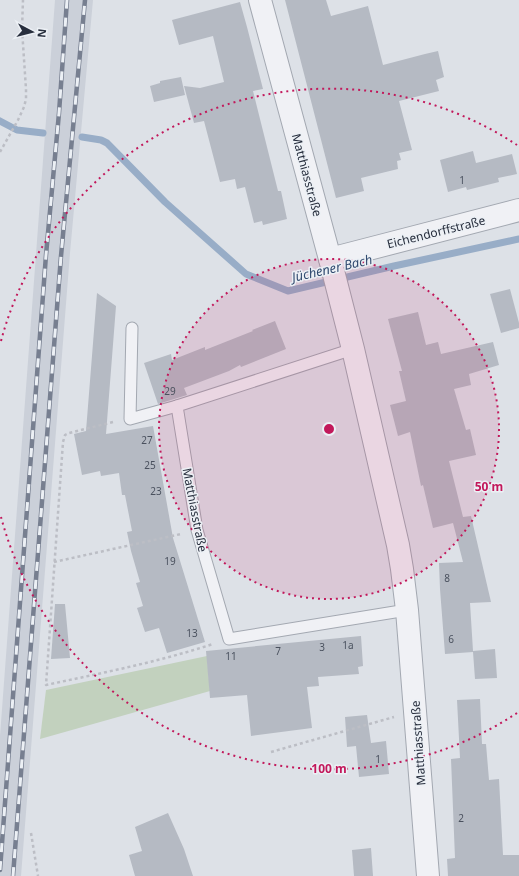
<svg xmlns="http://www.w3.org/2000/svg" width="519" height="876" viewBox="0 0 519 876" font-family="'Noto Sans',sans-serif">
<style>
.built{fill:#cbd0d9}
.green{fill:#c2d1be}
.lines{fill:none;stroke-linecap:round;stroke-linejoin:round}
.stream{stroke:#98adc7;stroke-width:7}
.building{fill:#b5bac3}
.lane-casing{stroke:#a3a8b1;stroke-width:13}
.street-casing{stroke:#a3a8b1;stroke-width:24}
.path{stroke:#bcbec5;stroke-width:2.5;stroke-dasharray:3 3;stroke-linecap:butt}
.lane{stroke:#f0f1f5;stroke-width:11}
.street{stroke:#f0f1f5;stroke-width:22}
.rail-casing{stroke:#777f90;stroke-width:4.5}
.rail{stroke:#ecf0f5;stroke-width:3;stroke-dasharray:9;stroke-linecap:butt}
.ring{fill:none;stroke:#c2185b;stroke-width:2;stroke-dasharray:2 4}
.labels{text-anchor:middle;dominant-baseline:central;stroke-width:3;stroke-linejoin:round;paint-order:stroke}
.number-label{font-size:10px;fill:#4a515e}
.street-label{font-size:12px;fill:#272e3d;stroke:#ecf0f5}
.water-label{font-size:13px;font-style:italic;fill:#324b70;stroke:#ecf0f5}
.centre{fill:#c2185b;stroke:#ecf0f5;stroke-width:2}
.ring-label{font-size:12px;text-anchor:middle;font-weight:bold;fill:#c2185b;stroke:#ecf0f5;stroke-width:3;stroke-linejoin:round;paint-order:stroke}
</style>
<rect width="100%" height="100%" fill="#dde1e7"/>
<!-- built -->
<path class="built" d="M55 0H93L70 253 21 876H0V736Z"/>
<!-- green -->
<path class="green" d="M207 656 210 691 40 739 46 690Z"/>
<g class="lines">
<!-- stream -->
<g class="stream">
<path d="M0 121 17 130 43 133"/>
<path d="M82 137 101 140 107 143 165 202 246 274 288 291 394 266 519 239"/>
</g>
</g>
<!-- building -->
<g class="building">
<path d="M285 0H326L331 16 368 6 383 65 425 54 438 51 444 77 436 80 439 91 399 101 412 150 399 153 401 160 397 161 398 169 361 178 364 191 336 198Z"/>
<path d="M240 2 247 27 263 89 253 91 278 191H281L287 219 263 225 262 221 254 223 245 187 237 189 235 179 220 182 204 121 194 123 184 86 200 88 224 82 213 36 179 45 172 20Z"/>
<path d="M181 77 185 95 154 102 150 86 160 83V81Z"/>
<path d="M473 151 476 163 512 154 517 174 498 178 499 182 467 190 466 187 448 192 440 160Z"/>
<path d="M510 289 519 323V328L501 333 490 294Z"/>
<path d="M97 293 116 306 106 434 153 426 173 538 205 642 167 653 159 628 145 632 137 608 143 606 136 583 140 582 131 551 127 532 132 531 125 495H122L119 473 101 476 100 471 82 475 74 434 86 431Z"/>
<path d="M418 312 426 345 438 342 441 354 493 342 499 365 469 374 471 385 454 389 466 430 470 429 476 455 449 461 463 517 471 516 491 602 470 603 473 651 495 649 497 678 475 679 473 652 445 654 440 589 439 563 463 562 453 523 433 528 423 485 421 486 410 432 398 436 390 405 406 401 399 371H402L388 319Z"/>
<path d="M275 321 286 349 241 367 240 365 229 371 184 388 187 395 158 404 144 363 171 354 172 360 205 347V350L253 331 252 330Z"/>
<path d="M55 604H65L70 658 51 659Z"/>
<path d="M361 636 363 666 358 667 359 674 318 677 319 686 307 687 312 728 251 736 247 695 210 698 206 651Z"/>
<path d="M480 699 482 744H486L489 780 499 779 503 855H519V876H448L447 859 455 858 451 759 460 758 457 700Z"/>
<path d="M367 715 371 743 386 741 389 774 359 777 356 746 347 747 345 717Z"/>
<path d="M168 813 184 849 193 876H135L129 855 142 851 135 827Z"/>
<path d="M371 848 373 876H354L352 850Z"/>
</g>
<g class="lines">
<!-- lane casing -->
<g class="lane-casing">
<g id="lane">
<path d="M132 328 130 419 177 406"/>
<path d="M353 349 177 406 197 530 229 639 407 610"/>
</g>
</g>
<!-- street casing -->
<g class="street-casing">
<g id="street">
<path d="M260 0 330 259 353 349 398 545 402 569 407 610 428 876"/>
<path d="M330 259 519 210"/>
</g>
</g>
<!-- path -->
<g class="path">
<path d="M0 152 18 120 24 107 26 99V89L22 29 23 0"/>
<path d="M113 422 69 433 65 435 63 442 46 685C102 673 158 662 213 644"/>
<path d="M54 562 181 534"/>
<path d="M271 752 394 717"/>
<path d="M31 833 38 876"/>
</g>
<!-- lane -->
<use href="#lane" class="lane"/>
<!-- street -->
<use href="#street" class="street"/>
<!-- rail casing -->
<g class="rail-casing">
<g id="rail">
<path d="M0 870 46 255 59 113 67 0"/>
<path d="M13 876 61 256 85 0"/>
</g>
</g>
<!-- rail -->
<use href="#rail" class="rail"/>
</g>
<!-- distance rings -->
<circle cx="329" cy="429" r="170" fill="#c2185b" fill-opacity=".12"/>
<g class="ring">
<circle cx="329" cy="429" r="170"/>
<path d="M517 713A340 340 0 0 1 1 517M1 341A340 340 0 0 1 517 145"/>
</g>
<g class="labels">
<!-- number labels -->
<g class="number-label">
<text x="462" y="180">1</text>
<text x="170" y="391">29</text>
<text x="147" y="440">27</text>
<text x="150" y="465">25</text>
<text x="156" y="491">23</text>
<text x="170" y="561">19</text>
<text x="447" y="578">8</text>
<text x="192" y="633">13</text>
<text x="451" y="639">6</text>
<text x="348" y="645">1a</text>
<text x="322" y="647">3</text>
<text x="278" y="651">7</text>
<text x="231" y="656">11</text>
<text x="378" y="759">1</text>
<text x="461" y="818">2</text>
</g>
<!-- street labels -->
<g class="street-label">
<text transform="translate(307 175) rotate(75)">Matthiasstraße</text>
<text transform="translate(436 232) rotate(-14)">Eichendorffstraße</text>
<text transform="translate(195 510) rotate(79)">Matthiasstraße</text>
<text transform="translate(418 743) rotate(-94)">Matthiasstraße</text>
</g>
<!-- water labels -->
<g class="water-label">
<text transform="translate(332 268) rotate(-13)">Jüchener Bach</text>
</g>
</g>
<circle cx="329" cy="429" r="6" class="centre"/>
<g class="ring-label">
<text x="489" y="491">50 m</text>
<text x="329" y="773">100 m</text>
</g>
<!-- north arrow -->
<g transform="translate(32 32) rotate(97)" stroke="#ecf0f5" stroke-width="3" paint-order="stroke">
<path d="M0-3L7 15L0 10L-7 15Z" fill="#272e3d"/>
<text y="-6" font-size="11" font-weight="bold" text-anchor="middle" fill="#272e3d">N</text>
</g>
</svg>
